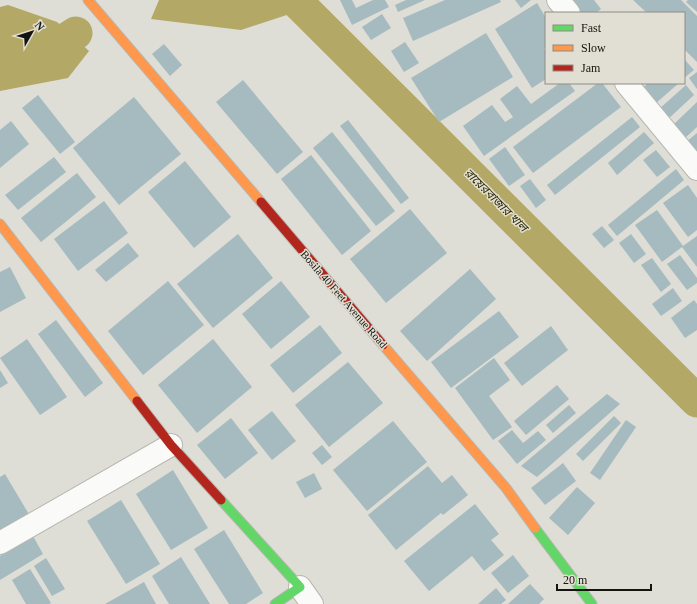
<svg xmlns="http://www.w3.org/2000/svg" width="697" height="604" viewBox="0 0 697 604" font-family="'Times New Roman','Noto Sans Bengali',serif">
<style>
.water{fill:#b3a865}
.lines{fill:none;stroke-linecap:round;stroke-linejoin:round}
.canal{stroke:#b3a865;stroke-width:33}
.building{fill:#a5bbbf}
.street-casing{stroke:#b8b8b2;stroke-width:24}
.fast-casing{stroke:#b8b8b2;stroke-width:11}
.slow-casing{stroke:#b8b8b2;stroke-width:11}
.jam-casing{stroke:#b8b8b2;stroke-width:11}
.street{stroke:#fafaf9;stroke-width:22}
.fast{stroke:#63d668;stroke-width:9}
.slow{stroke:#ff974d;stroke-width:9}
.jam{stroke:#b3261e;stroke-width:9}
.labels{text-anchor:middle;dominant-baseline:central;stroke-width:3;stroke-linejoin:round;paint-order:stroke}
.street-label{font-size:11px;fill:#14130f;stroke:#e1dfd3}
.water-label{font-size:12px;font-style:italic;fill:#322b03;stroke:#e1dfd3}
</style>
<rect width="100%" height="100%" fill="#deddd6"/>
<!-- water -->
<g class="water">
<path d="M159 0H311V7L241 30 151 19Z"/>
<path d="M8 5 57 22 89 51 68 78 0 91V7Z"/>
</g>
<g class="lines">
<!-- canal -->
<g class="canal">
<path d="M295 0 697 401"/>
<path d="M0 51 40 56 76 33"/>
</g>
</g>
<!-- building -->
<g class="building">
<path d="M340 0H352L356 8 373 0H385L389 7 352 25Z"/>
<path d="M406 0H425L398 12 395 5Z"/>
<path d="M445 0H500L501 2 413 41 403 18Z"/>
<path d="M515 0H531L521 8Z"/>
<path d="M565 0H594L601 9 596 13H576Z"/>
<path d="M633 0H681L697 16V62L684 49V13H647Z"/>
<path d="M688 0H697V12L686 2Z"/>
<path d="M537 3 546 18V47L544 48 546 52V79L532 88 495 29Z"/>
<path d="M382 14 391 28 371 40 362 27Z"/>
<path d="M486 33 513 77 439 122 411 78Z"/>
<path d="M405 42 419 63 404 72 391 51Z"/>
<path d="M164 44 182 65 170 76 152 54Z"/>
<path d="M684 59 694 70 684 78Z"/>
<path d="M697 72V89L689 78Z"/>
<path d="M243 80 303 152 277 174 216 102Z"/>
<path d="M560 83H569L575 91 484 156 463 126 492 105 505 122 513 117 500 99 517 86 531 104Z"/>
<path d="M598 83H602L621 107 533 173 513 147Z"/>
<path d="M648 83H679L656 103 643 88Z"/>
<path d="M686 85 694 95 667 120 658 110Z"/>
<path d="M38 95 75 142 60 154 22 108Z"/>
<path d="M134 97 181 154 119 205 73 148Z"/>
<path d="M697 102V127L685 138 673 125Z"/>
<path d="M632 117 640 127 555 195 547 185Z"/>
<path d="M348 120 409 198 401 204 340 126Z"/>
<path d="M11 121 29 144 0 168V130Z"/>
<path d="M332 132 395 211 376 226 313 148Z"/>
<path d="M644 132 654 143 617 175 608 163Z"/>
<path d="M697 133V155L686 142Z"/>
<path d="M505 147 525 175 509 186 489 159Z"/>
<path d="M656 150 670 167 657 177 643 160Z"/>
<path d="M311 155 371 231 342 255 281 179Z"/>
<path d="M54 157 66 172 18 210 5 195Z"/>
<path d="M185 161 231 217 194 248 148 192Z"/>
<path d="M676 169 684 180 617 236 608 225Z"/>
<path d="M77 173 96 197 41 242 21 218Z"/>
<path d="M530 179 546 200 536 208 520 186Z"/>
<path d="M688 185 697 198V230L688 237 663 203Z"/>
<path d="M104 201 128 233 78 271 54 239Z"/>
<path d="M410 209 447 253 386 303 350 259Z"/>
<path d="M657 210 683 246 697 236V267L682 247 662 262 635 225Z"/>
<path d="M602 226 614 240 604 248 592 234Z"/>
<path d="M238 234 273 278 213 328 177 284Z"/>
<path d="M631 234 646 254 634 263 619 243Z"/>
<path d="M128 243 139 256 106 282 95 270Z"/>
<path d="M680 255 697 278V283L687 290 667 264Z"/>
<path d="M652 258 671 284 661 292 641 265Z"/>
<path d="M10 267 26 298 0 312V272Z"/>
<path d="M470 269 496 299 427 361 400 331Z"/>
<path d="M168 281 204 325 143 375 108 331Z"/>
<path d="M281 281 310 317 271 349 242 314Z"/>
<path d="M673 288 682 301 661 316 652 304Z"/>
<path d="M694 300 697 304V330L685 338 671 318Z"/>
<path d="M499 311 519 337 451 388 431 362Z"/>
<path d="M56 320 103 383 85 397 38 334Z"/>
<path d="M320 325 342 353 293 393 270 365Z"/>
<path d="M551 326 568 350 522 386 504 363Z"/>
<path d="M27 339 67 397 40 415 0 358Z"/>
<path d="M213 339 252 387 197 433 158 385Z"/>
<path d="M494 358 510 380 489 396 512 427 493 440 455 388Z"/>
<path d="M348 362 383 403 329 447 295 405Z"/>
<path d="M0 370 8 383 0 388Z"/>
<path d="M557 385 569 399 526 435 514 421Z"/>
<path d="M607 394 620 404 537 477 521 466Z"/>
<path d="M569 405 576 413 553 433 546 425Z"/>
<path d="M272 411 296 441 272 460 248 430Z"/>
<path d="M614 416 621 423 583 461 576 454Z"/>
<path d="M231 418 258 453 225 479 197 445Z"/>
<path d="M626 420 636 427 600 480 590 473Z"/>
<path d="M393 421 427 462 367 511 333 470Z"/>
<path d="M512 430 523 443 538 431 546 440 517 464 498 441Z"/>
<path d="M322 445 332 457 322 465 312 453Z"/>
<path d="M563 463 576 481 545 505 531 488Z"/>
<path d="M428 466 442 483 452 475 468 495 443 515 441 513 396 550 368 515Z"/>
<path d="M173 470 208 528 171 550 136 494Z"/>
<path d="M314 473 322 489 305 498 296 482Z"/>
<path d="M5 474 30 516 0 534V477Z"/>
<path d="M577 487 595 503 568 535 549 518Z"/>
<path d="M121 500 160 564 126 584 87 521Z"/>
<path d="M475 504 499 534 491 540 504 555 484 571 472 556 429 591 404 561Z"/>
<path d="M224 530 263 593 246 604H229L194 549Z"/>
<path d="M33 536 43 554 0 580V556Z"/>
<path d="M513 555 529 576 508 593 491 573Z"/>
<path d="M181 557 210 604H169L152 576Z"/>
<path d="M46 558 65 589 52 596 34 566Z"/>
<path d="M30 569 51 603 49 604H26L12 580Z"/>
<path d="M144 582 156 604H105Z"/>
<path d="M530 584 544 599 539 604H508Z"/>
<path d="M496 588 506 600 501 604H478Z"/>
</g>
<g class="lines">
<!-- street casing -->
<g class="street-casing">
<g id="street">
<path d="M558 0 569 13"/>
<path d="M626 83 697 169"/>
<path d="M0 543 171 445"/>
<path d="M300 587 312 604"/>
</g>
</g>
<!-- fast casing -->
<g class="fast-casing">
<g id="fast">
<path d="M221 500 300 587 275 604"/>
<path d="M535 528 592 604"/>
</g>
</g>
<!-- slow casing -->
<g class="slow-casing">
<g id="slow">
<path d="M88 0 261 202"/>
<path d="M0 224 137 401"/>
<path d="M383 345 506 488 535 528"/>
</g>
</g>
<!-- jam casing -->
<g class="jam-casing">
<g id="jam">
<path d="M261 202 383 345"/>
<path d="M137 401 171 445 221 500"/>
</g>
</g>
<!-- street -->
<use href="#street" class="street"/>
<!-- fast -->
<use href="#fast" class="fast"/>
<!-- slow -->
<use href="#slow" class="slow"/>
<!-- jam -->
<use href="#jam" class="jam"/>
</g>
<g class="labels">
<!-- street labels -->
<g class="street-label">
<text transform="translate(344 299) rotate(49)">Bosila 40 Feet Avenue Road</text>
</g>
<!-- water labels -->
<g class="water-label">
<text transform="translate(496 200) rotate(45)">রায়েরবাজার খাল</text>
</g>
</g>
<!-- legend -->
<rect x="545" y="12" width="140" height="72" fill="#e1dfd3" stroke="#8f8d85"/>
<rect x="553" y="25" width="20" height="6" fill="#63d668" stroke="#8f8d85"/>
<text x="581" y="32" font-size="12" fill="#14130f">Fast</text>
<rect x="553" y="45" width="20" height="6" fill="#ff974d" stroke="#8f8d85"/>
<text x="581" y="52" font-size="12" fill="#14130f">Slow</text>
<rect x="553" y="65" width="20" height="6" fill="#b3261e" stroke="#8f8d85"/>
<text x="581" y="72" font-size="12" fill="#14130f">Jam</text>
<!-- north arrow -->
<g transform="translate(32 32) rotate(51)" stroke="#e1dfd3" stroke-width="3" paint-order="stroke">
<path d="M0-3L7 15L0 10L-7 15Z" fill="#14130f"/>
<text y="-6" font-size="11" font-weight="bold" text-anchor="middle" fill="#14130f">N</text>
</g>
<!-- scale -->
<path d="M557 584v6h94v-6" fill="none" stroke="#14130f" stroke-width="2"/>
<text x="563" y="584" font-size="12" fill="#14130f" stroke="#e1dfd3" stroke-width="3" paint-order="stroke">20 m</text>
</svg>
